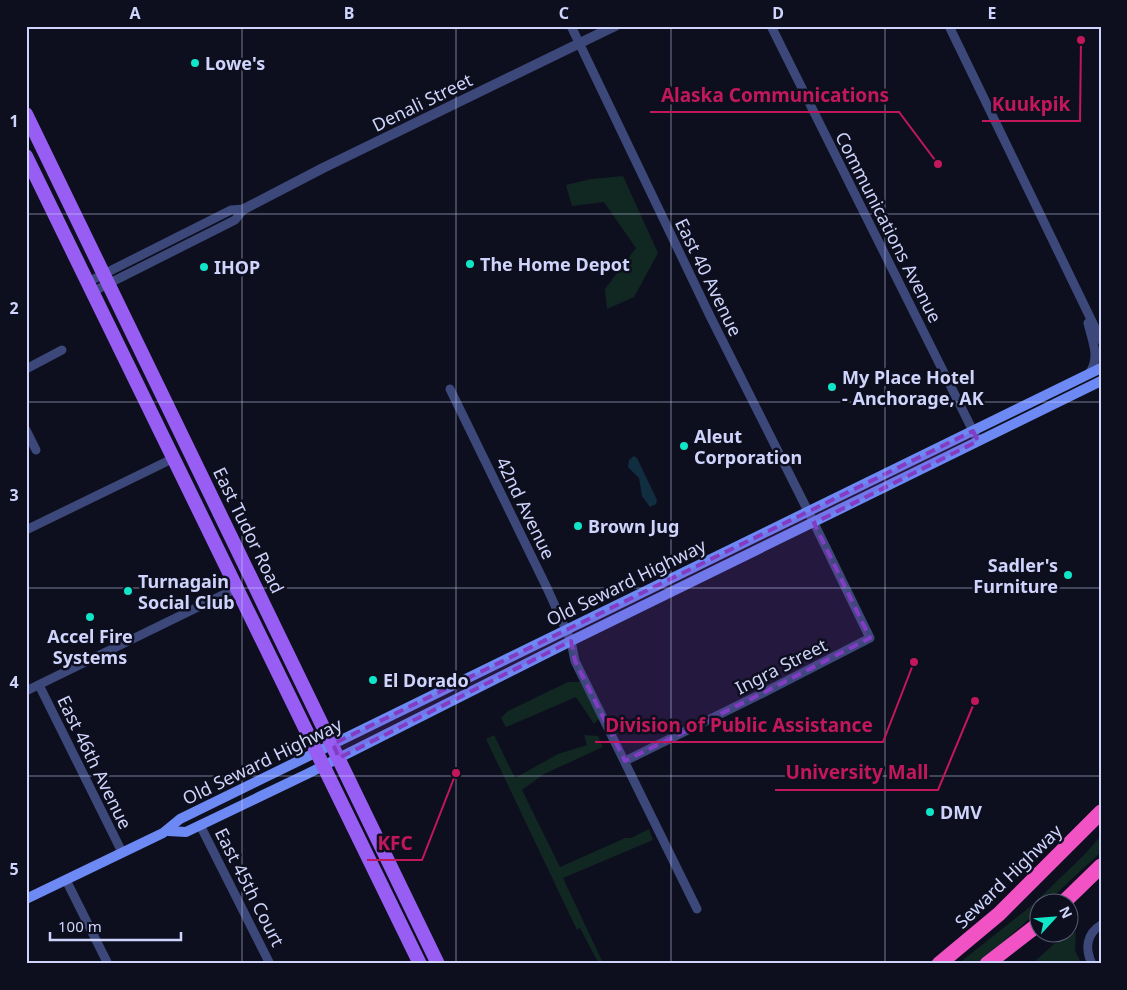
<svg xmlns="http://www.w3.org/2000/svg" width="1127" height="990" viewBox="0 0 1127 990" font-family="'Noto Sans',sans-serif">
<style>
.green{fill:#112722}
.water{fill:#102e3f}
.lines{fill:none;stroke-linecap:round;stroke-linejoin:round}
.minor{stroke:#3c487a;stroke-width:9}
.tertiary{stroke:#3c487a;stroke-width:10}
.secondary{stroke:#6d89f4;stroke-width:10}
.primary{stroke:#985ef3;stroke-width:14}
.motorway{stroke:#f253c4;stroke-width:15}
.marked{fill:#833dc5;fill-opacity:0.2;stroke:#833dc5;stroke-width:4;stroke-dasharray:10 6;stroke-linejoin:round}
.grid{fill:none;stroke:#ced4fb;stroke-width:1;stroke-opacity:0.55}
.poi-dot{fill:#11e5c8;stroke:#0e0f1e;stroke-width:2}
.labels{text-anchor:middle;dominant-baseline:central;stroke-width:5;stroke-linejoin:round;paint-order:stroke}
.poi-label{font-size:18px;font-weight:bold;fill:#ced4fb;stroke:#0e0f1e;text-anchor:start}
.street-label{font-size:18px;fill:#ced4fb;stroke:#0e0f1e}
.leader{fill:none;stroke:#c2185b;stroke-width:2}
.callout-dot{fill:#c2185b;stroke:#0e0f1e;stroke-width:2}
.callout-label{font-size:19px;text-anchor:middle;font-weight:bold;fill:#c2185b;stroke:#0e0f1e;stroke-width:5;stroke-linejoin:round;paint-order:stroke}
.neatline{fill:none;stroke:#ced4fb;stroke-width:2}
.grid-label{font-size:16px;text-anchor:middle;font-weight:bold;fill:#ced4fb}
</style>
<rect width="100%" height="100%" fill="#0e0f1e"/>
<!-- green -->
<g class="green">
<path d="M623 176 658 253 634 297 607 309 605 289 636 248 604 202 572 206 566 185 591 179Z"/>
<path d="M568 682H580L600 717 594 724 576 697 506 727 501 718 508 711Z"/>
<path d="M494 735 515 778 558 754 587 745 584 735 598 736 603 747 544 774 522 790 560 867 625 838H631L649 829 653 840 563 878 603 963 599 964 580 928 577 930 486 739Z"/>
<path d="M1101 836V852L1047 902H1040L1039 910 992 952 976 964H958L1031 906 1083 856Z"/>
<path d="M1076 932 1075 951 1082 964H1032L1054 944Z"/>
</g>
<!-- water -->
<path class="water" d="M634 456 637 458 657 500 656 504 650 507 642 496 639 478 628 467 629 460Z"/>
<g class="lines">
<!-- minor -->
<g class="minor">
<path d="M571 26 710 316 814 523 870 638 763 693 625 761"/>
<path d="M771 26 976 437"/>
<path d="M949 26 1101 340"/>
<path d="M88 282 231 210 244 209"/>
<path d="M92 292 235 220 244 209"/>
<path d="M1088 323C1092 341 1101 357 1089 374"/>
<path d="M26 369 62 350"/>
<path d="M450 389 547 588 571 641 575 661 697 909"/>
<path d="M26 430 36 450"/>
<path d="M26 530 174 458"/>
<path d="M39 685 122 852"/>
<path d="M26 691 237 588"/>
<path d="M200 825 270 964"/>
<path d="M66 880 108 964"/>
<path d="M1092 964C1085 949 1086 934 1101 925"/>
</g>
<!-- tertiary -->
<path class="tertiary" d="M244 209 323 168 615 26"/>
<!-- secondary -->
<g class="secondary">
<path d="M168 831 186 832 307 774 571 641 1101 381"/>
<path d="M26 899 163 833 180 819 1101 368"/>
</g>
<!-- primary -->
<g class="primary">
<path d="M26 114 438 964"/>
<path d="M26 156 420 964"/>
</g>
<!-- motorway -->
<g class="motorway">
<path d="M1064 902 1101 866"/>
<path d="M939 964 999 914 1101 812"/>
<path d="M987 964 1040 923"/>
</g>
</g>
<!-- marked area -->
<path class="marked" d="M973 431 978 441 814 523 870 638 763 693 625 761 575 661 571 641 339 758 333 744Z"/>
<!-- grid -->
<path class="grid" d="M242 26V964M456 26V964M671 26V964M885 26V964M26 214H1101M26 402H1101M26 588H1101M26 776H1101"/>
<!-- markers -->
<g class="poi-dot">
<circle cx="195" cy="63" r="5"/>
<circle cx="470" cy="264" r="5"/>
<circle cx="204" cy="267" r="5"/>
<circle cx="832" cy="387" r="5"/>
<circle cx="684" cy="446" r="5"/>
<circle cx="578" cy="526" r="5"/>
<circle cx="1068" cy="575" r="5"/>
<circle cx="128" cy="591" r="5"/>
<circle cx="90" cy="617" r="5"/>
<circle cx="373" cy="680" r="5"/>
<circle cx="930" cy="812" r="5"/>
</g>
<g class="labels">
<!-- poi labels -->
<g class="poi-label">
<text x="205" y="63">Lowe's</text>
<text x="480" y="264">The Home Depot</text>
<text x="214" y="267">IHOP</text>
<text x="842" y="377">My Place Hotel<tspan x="842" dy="21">- Anchorage, AK</tspan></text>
<text x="694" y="436">Aleut<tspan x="694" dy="21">Corporation</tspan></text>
<text x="588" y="526">Brown Jug</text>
<text x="1058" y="565" text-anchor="end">Sadler's<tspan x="1058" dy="21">Furniture</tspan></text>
<text x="138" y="581">Turnagain<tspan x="138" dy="21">Social Club</tspan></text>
<text x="90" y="636" text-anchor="middle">Accel Fire<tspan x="90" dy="21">Systems</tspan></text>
<text x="383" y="680">El Dorado</text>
<text x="940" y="812">DMV</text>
</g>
<!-- street labels -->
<g class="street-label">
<text transform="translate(422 102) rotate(-26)">Denali Street</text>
<text transform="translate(889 227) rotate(63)">Communications Avenue</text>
<text transform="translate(709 277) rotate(64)">East 40 Avenue</text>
<text transform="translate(526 508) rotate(64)">42nd Avenue</text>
<text transform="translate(249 530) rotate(64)">East Tudor Road</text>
<text transform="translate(626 582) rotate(-26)">Old Seward Highway</text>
<text transform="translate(781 666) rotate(-27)">Ingra Street</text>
<text transform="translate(262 761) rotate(-26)">Old Seward Highway</text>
<text transform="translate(95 762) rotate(64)">East 46th Avenue</text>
<text transform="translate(1008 876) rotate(-44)">Seward Highway</text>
<text transform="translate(250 887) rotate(63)">East 45th Court</text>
</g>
</g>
<!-- callouts -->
<path class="leader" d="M938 164L899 112H650M1081 40L1080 121H982M914 662L883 742H595M975 701L938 790H775M456 773L422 860H367"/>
<g class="callout-dot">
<circle cx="938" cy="164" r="5"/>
<circle cx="1081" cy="40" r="5"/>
<circle cx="914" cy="662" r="5"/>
<circle cx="975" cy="701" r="5"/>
<circle cx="456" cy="773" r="5"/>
</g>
<g class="callout-label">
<text x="775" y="102">Alaska Communications</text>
<text x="1031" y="111">Kuukpik</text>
<text x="739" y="732">Division of Public Assistance</text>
<text x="857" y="779">University Mall</text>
<text x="395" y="850">KFC</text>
</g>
<!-- border -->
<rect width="1127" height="990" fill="none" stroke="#0e0f1e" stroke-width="55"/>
<!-- north arrow -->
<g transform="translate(1054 918) rotate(64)"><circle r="24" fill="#0e0f1e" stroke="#5b5e76"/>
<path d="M0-4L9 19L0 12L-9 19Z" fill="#11e5c8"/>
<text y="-8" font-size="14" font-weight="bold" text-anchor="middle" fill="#ced4fb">N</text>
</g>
<!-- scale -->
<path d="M50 932v8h131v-8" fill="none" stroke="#ced4fb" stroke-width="2.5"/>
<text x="58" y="932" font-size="15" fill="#ced4fb" stroke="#0e0f1e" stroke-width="4" paint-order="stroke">100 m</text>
<rect x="28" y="28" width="1072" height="934" class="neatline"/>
<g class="grid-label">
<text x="135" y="19">A</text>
<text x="349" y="19">B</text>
<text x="564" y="19">C</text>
<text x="778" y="19">D</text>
<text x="992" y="19">E</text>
<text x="14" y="127">1</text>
<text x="14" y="314">2</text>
<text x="14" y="501">3</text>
<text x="14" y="688">4</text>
<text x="14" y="875">5</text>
</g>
</svg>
